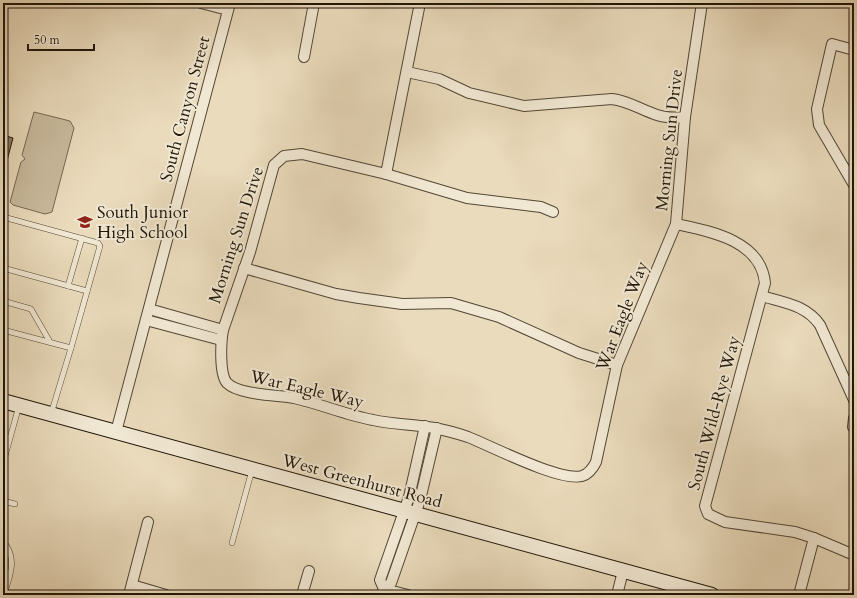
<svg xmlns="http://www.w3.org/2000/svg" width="857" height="598" viewBox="0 0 857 598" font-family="Cardo,serif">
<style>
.green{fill:#c8ba9d;stroke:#746852}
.building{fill:#897c66;stroke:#201608}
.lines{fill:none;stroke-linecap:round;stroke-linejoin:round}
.service-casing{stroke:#524735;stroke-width:6}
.minor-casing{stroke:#524735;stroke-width:12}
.secondary-casing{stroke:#201608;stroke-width:16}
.service{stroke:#f1e8d3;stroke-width:5}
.minor{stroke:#f1e8d3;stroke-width:10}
.secondary{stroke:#f1e8d3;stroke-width:14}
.labels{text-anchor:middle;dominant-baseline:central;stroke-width:4;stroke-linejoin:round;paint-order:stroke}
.street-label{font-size:17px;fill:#201608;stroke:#f1e8d3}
.poi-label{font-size:17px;fill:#201608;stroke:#f1e8d3;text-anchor:start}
</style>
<rect width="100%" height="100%" fill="#eadbbc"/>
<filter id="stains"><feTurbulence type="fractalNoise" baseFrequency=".005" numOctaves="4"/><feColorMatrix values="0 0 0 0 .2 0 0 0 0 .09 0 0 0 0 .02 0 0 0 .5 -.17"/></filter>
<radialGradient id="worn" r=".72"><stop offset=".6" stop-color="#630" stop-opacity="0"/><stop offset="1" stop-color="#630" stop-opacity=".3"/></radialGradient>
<!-- green -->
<path class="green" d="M34 112 70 121 74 128 52 212 45 214 13 205 10 202 21 162 25 159 22 155Z"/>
<!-- building -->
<path class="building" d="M3 135 13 138 5 168H3Z"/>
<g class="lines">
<!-- service casing -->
<g class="service-casing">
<g id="service">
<path d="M3 221 7 218 98 243 100 246 71 348"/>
<path d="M3 268 87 291"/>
<path d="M68 286 82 238"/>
<path d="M3 301 31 309 50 342"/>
<path d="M3 330 71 348 51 414"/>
<path d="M3 463 19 406"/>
<path d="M3 501 15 504"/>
<path d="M232 543 252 470"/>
<path d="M3 544 6 545C17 562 9 577 4 595"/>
</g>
</g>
<!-- minor casing -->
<g class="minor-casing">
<g id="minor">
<path d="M201 3 228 10"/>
<path d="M420 3 386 174 302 154 284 156 274 165 250 252 223 330C221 341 219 374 227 383 239 395 278 395 294 398 321 404 346 415 373 420 395 425 417 424 439 429 449 431 459 434 468 437 491 446 560 482 582 476 589 474 593 468 596 462L617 365 676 224"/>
<path d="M702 3 685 117 676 224C709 231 761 240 765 283L705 506 708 514 725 522 795 532 814 538 799 595"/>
<path d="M854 50 832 44 817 109 819 125 854 185"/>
<path d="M304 57 314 3"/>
<path d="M407 72 439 79 469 93 524 106 612 99C629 101 641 110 657 115 666 118 675 118 685 117"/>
<path d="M386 174 467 198 541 207 553 212"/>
<path d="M244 268 336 294 359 298 402 304 451 303 499 317 579 353 617 365"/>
<path d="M762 296C785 303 806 305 820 325L854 400"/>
<path d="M149 309 223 330"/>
<path d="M146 320 221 340"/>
<path d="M853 427 854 418"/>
<path d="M116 432 230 3"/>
<path d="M814 538 854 555"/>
<path d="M132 585 166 595"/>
<path d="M384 589 380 580 409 497 425 426"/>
<path d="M384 589 408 595"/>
<path d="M129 595 148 522"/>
<path d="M302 595 309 571"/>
<path d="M382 595 384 589 391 583 420 500 437 428"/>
<path d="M617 595 623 571"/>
</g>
</g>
<!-- secondary casing -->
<g class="secondary-casing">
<path id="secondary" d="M3 401 712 595"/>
</g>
<!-- service -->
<use href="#service" class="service"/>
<!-- minor -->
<use href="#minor" class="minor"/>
<!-- secondary -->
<use href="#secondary" class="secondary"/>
</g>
<!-- icons -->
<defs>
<g id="school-bare" transform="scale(1.2)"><path d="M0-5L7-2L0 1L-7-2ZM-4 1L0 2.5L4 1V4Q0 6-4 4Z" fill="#8f2418" stroke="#f1e8d3" stroke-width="2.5" paint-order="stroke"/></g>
</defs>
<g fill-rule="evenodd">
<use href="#school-bare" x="85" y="222"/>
</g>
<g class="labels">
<!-- street labels -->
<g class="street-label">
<text transform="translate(185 109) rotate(-75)">South Canyon Street</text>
<text transform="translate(669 140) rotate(-84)">Morning Sun Drive</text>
<text transform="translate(236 235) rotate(-72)">Morning Sun Drive</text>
<text transform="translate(622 316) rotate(-69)">War Eagle Way</text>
<text transform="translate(307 389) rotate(13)">War Eagle Way</text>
<text transform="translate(714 413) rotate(-75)">South Wild-Rye Way</text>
<text transform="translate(362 481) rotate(15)">West Greenhurst Road</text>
</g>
<!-- poi labels -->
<g class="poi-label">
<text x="97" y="212">South Junior<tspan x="97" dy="20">High School</tspan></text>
</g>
</g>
<!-- margin -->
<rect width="857" height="598" fill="none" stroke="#eadbbc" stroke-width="16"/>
<rect x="4" y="4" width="849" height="590" fill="none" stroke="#201608" stroke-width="2"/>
<rect x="8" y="8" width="841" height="582" fill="none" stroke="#201608"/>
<!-- scale -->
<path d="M28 44v6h66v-6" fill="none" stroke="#201608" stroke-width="2"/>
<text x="34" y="44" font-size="12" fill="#201608" stroke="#f1e8d3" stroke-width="3" paint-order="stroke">50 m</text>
<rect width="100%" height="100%" filter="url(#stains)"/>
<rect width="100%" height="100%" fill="url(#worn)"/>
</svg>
